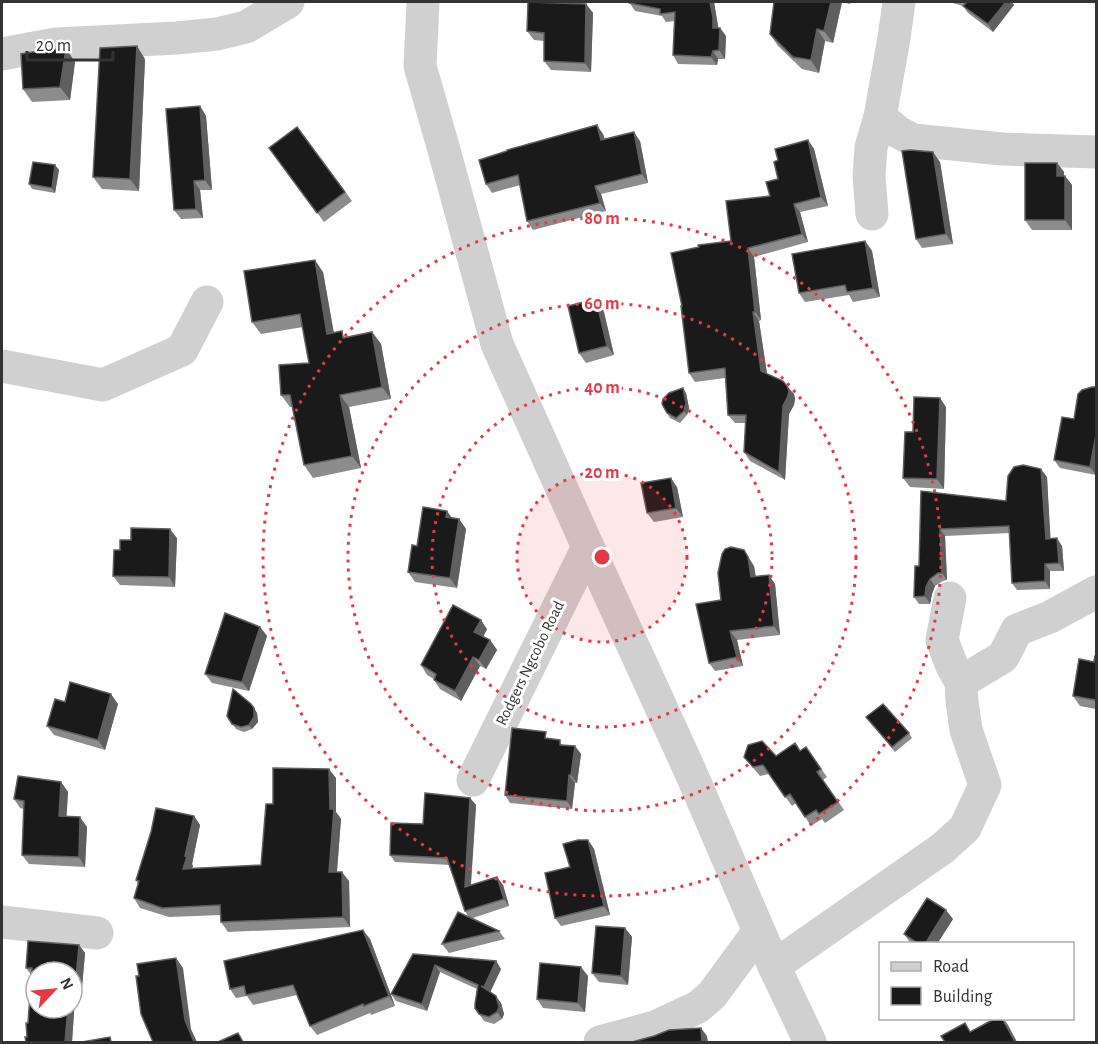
<svg xmlns="http://www.w3.org/2000/svg" width="1098" height="1044" viewBox="0 0 1098 1044" font-family="'Alegreya Sans',sans-serif">
<style>
.lines{fill:none;stroke-linecap:round;stroke-linejoin:round}
.minor{stroke:#d0d0d0;stroke-width:33}
.wall{fill:#8c8c8c;fill-rule:evenodd}
.shaded-wall{fill:#5f5f5f}
.building{fill:#1a1a1a;stroke:#5f5f5f;stroke-width:1.5}
.ring{fill:none;stroke:#e63946;stroke-width:3;stroke-dasharray:3 6}
.labels{text-anchor:middle;dominant-baseline:central;stroke-width:6;stroke-linejoin:round;paint-order:stroke}
.street-label{font-size:16px;fill:#333;stroke:#fff}
.centre{fill:#e63946;stroke:#fff;stroke-width:3}
.ring-label{font-size:18px;text-anchor:middle;font-weight:bold;fill:#e63946;stroke:#fff;stroke-width:6;stroke-linejoin:round;paint-order:stroke}
</style>
<rect width="100%" height="100%" fill="#fff"/>
<g class="lines">
<!-- minor -->
<g class="minor">
<path d="M423 2 420 66 444 150 497 344 588 547 691 773 774 966 810 1042"/>
<path d="M2 54 56 44 177 38 217 34 246 27 288 2"/>
<path d="M880 117 898 132 913 140 1002 149 1096 152"/>
<path d="M872 214 869 176 871 147 880 117 894 38 899 2"/>
<path d="M2 366 103 385 182 350 207 302"/>
<path d="M961 682 1003 657 1017 630 1050 617 1096 592"/>
<path d="M473 780 588 547"/>
<path d="M2 922 97 933"/>
<path d="M774 966 943 848 965 828 985 785 966 730 962 701 961 682 952 666 942 640 950 598"/>
<path d="M600 1042 655 1027 698 1007 712 995 759 931"/>
</g>
</g>
<!-- wall -->
<g class="wall">
<path d="M629 2H714L718 28H720L726 36 725 59H718L717 65 678 64 673 55 675 21 666 22 662 16 635 11Z"/>
<path d="M774 2H851L850 4 842 2 833 43 825 41 819 73 802 69 778 46 770 34Z"/>
<path d="M949 2H1011L1014 5 993 32 968 13 963 6Z"/>
<path d="M586 4 593 13 591 72 551 70 544 61V41L534 40 527 31Z"/>
<path d="M66 49 75 62 70 100 32 102 23 89Z"/>
<path d="M145 59 139 191 102 189 93 177Z"/>
<path d="M200 106 206 116 212 190H200L203 218 181 219 174 210Z"/>
<path d="M297 127 352 201 324 222 269 148Z"/>
<path d="M603 134 605 139 640 141 648 183 601 194 606 211 533 230 527 221 520 185 492 193 486 184Z"/>
<path d="M808 140 814 149 828 206 800 212 808 242 754 257 761 320 759 321 767 374 794 394 795 399 794 405 789 414 785 480 750 461 744 452 746 423H735L728 415 725 378 695 382 689 373 682 306 731 241 770 196 778 179Z"/>
<path d="M940 162 953 244 922 248 916 239Z"/>
<path d="M1057 163 1064 172V176H1065L1072 185V230H1032L1025 220Z"/>
<path d="M55 165 59 170 55 193 32 189 29 184Z"/>
<path d="M865 241 872 251 880 297 853 302 849 295 805 302 799 293Z"/>
<path d="M323 272 334 333 346 337 372 332 381 344 391 399 349 407 361 468 313 478 304 465 293 407H290L281 395 309 363 303 327 261 334 252 322Z"/>
<path d="M596 299 603 308 614 355 586 363 579 353Z"/>
<path d="M686 393 689 408 687 415 680 423 670 418 662 404Z"/>
<path d="M946 407 944 489 910 487 903 478 913 432Z"/>
<path d="M1074 419 1096 475 1060 468 1054 460Z"/>
<path d="M1047 477 1050 539 1062 546 1064 571H1050V589L1017 590 1012 583 1010 533 945 536 947 580 943 581 935 586 932 594 930 604H919L914 597 919 566 921 491 1006 501Z"/>
<path d="M677 487 683 517 654 522 647 513Z"/>
<path d="M447 511 452 518 459 519 466 529 457 588 415 582 408 572 417 546Z"/>
<path d="M177 538 175 587 120 585 113 576 120 550 131 540Z"/>
<path d="M754 566 756 577 775 584 780 635 737 640 743 666 715 671 709 663Z"/>
<path d="M260 627 267 636 249 691 212 683 205 674Z"/>
<path d="M487 629 483 637 490 640 497 650 486 669 480 666 461 701 440 689 434 680V679L427 675 421 665Z"/>
<path d="M1096 656V709L1080 706 1073 696Z"/>
<path d="M65 702 118 704 105 750 54 735 47 726Z"/>
<path d="M251 704 257 713 258 722 252 729 244 732 236 729 227 716Z"/>
<path d="M866 717 909 733 912 738 895 752Z"/>
<path d="M550 739 564 745 575 746 581 754 577 783H575L572 809 510 803 505 795Z"/>
<path d="M806 747 827 777 823 780 844 810 825 823 822 819 811 826 796 803 792 806 769 774 760 776 744 757 776 756 800 751Z"/>
<path d="M336 778V812L341 819 337 872 349 881 350 927 228 932 221 922V915L169 917 140 908 134 898 138 884 136 880 194 816 200 825 192 864 193 866 192 868 261 865 273 804Z"/>
<path d="M61 782 68 792 66 817 87 827 85 867 29 864 22 855 24 809 20 808 14 799Z"/>
<path d="M470 798 476 805 471 886 503 885 509 906 473 918 499 931 505 939 449 953 442 944 468 916 465 911 450 865 395 862 390 855 423 824Z"/>
<path d="M588 840 594 849 610 915 561 926 555 918 570 867Z"/>
<path d="M953 919 937 944H911L904 934Z"/>
<path d="M625 928 632 937 628 985 599 982 592 973Z"/>
<path d="M370 939 395 1006 371 1015 370 1013 317 1035 310 1026 297 995 253 1005 247 996 236 998 230 989Z"/>
<path d="M79 945 85 953 81 999 75 998 72 1042H26L27 1037 32 976 26 968ZM72 972V1008H36Z"/>
<path d="M413 954 496 961 501 969 490 992 501 1003 504 1014 502 1019 494 1024 484 1021 475 1008 477 989 440 972 427 1011 396 1001 391 994Z"/>
<path d="M588 976 585 1012 543 1008 537 999Z"/>
</g>
<!-- shaded-wall -->
<g class="shaded-wall">
<path d="M710 2H714L718 25 719 36 713 28Z"/>
<path d="M831 2H842L833 43 824 31Z"/>
<path d="M1006 2H1011L1014 5 993 32 988 24Z"/>
<path d="M586 4 593 13 591 72 585 63Z"/>
<path d="M720 28 726 36 725 59 719 50Z"/>
<path d="M817 29 825 41 819 73 811 60Z"/>
<path d="M137 46 145 59 139 191 130 179Z"/>
<path d="M66 49 75 62 70 100 60 87Z"/>
<path d="M713 51 718 59 717 65 711 57Z"/>
<path d="M200 106 206 116 212 190 205 180Z"/>
<path d="M597 125 603 134 607 148 601 140Z"/>
<path d="M634 132 640 141 648 183 642 174Z"/>
<path d="M808 140 814 149 828 206 821 197Z"/>
<path d="M933 152 940 162 953 244 946 234Z"/>
<path d="M1057 163 1064 172V185L1057 176Z"/>
<path d="M55 165 59 170 55 193 52 188Z"/>
<path d="M1065 176 1072 185V230L1065 220Z"/>
<path d="M194 181 200 190 203 218 196 209Z"/>
<path d="M595 186 601 194 606 211 600 203Z"/>
<path d="M794 204 800 212 808 242 802 234Z"/>
<path d="M865 241 872 251 880 297 873 288Z"/>
<path d="M748 248 754 257 761 320 755 312Z"/>
<path d="M315 260 323 272 336 346 327 334Z"/>
<path d="M596 299 603 308 614 355 607 346Z"/>
<path d="M753 312 759 321 768 380 761 371Z"/>
<path d="M372 332 381 344 391 399 382 387Z"/>
<path d="M787 386 794 394 795 399 794 405 789 414 785 480 779 472 783 406Z"/>
<path d="M683 388 686 393 689 408 687 415 684 411Z"/>
<path d="M340 395 349 407 361 468 352 456Z"/>
<path d="M940 398 946 407 944 489 937 479Z"/>
<path d="M1096 435V475L1090 467Z"/>
<path d="M1041 469 1047 477 1051 546 1046 539Z"/>
<path d="M671 478 677 487 683 517 676 508Z"/>
<path d="M447 511 453 520 446 517Z"/>
<path d="M459 519 466 529 457 588 450 578Z"/>
<path d="M170 529 177 538 175 587 169 577Z"/>
<path d="M940 529 945 536 947 580 942 573Z"/>
<path d="M1057 538 1062 546 1064 571 1059 563Z"/>
<path d="M744 550 754 566 757 586 751 577Z"/>
<path d="M1045 564 1050 571V589L1045 581Z"/>
<path d="M769 575 775 584 780 635 774 626Z"/>
<path d="M930 579 935 586 932 594 930 604 925 596 926 587Z"/>
<path d="M481 620 487 629 481 641 474 632Z"/>
<path d="M260 627 267 636 249 691 242 682Z"/>
<path d="M730 631 737 640 743 666 737 657Z"/>
<path d="M490 640 497 650 486 669 479 660Z"/>
<path d="M473 657 480 666 461 701 455 691Z"/>
<path d="M111 694 118 704 105 750 98 740Z"/>
<path d="M254 708 257 713 258 722 252 729 249 725Z"/>
<path d="M575 746 581 754 577 783 571 775Z"/>
<path d="M329 769 336 778V812L341 819 336 882 329 872Z"/>
<path d="M569 775 575 783 572 809 567 801Z"/>
<path d="M61 782 68 792 66 826 59 816Z"/>
<path d="M470 798 476 805 470 895 465 887Z"/>
<path d="M194 816 200 825 192 864 193 866 189 878 183 869Z"/>
<path d="M80 817 87 827 85 867 79 857Z"/>
<path d="M588 840 594 849 610 915 604 906Z"/>
<path d="M342 872 349 881 350 927 343 917Z"/>
<path d="M497 877 503 885 509 906 504 899Z"/>
<path d="M946 910 953 919 937 944H925Z"/>
<path d="M625 928 632 937 628 985 621 976Z"/>
<path d="M363 930 370 939 395 1006 389 996Z"/>
<path d="M79 945 85 953 81 999 75 990Z"/>
<path d="M176 958 183 968 191 1029 197 1042H194L185 1020Z"/>
<path d="M496 961 501 969 489 995 484 987Z"/>
<path d="M435 965 440 972 427 1011 422 1004Z"/>
<path d="M581 967 588 976 585 1012 578 1003Z"/>
<path d="M72 993 75 998 72 1042H65L68 1008H72Z"/>
<path d="M496 996 501 1003 504 1014 502 1019 497 1012Z"/>
<path d="M1003 1018 1008 1025 1017 1042H1015Z"/>
<path d="M701 1028 707 1036 708 1042H702Z"/>
</g>
<!-- building -->
<g class="building">
<path d="M528 2 586 4 585 63 544 61V33L527 31Z"/>
<path d="M629 2H710L713 17V28H720L719 50 713 51 711 57 673 55 675 12 660 14V9L629 3Z"/>
<path d="M774 2H831L824 31 817 29 811 60 793 57 770 34Z"/>
<path d="M967 2H1006L988 24 963 6Z"/>
<path d="M137 46 130 179 93 177 100 48Z"/>
<path d="M66 49 60 87 23 89 21 54 45 50Z"/>
<path d="M200 106 205 180 194 181 196 209 174 210 166 109Z"/>
<path d="M597 125 601 140 634 132 642 174 595 186 600 203 527 221 518 175 486 184 479 160 507 151V150Z"/>
<path d="M297 127 345 192 317 213 269 148Z"/>
<path d="M808 140 821 197 794 204 802 234 748 248 755 312H753L761 371 783 381 787 386 789 391 788 396 783 406 779 472 744 452 746 415H728L725 368 689 373 681 306H682L671 253 699 247 698 245 731 241 726 201 770 196 766 182 778 179 774 162 778 160 775 149Z"/>
<path d="M910 150 933 152 946 234 916 239 902 151Z"/>
<path d="M33 162 55 165 52 188 29 184Z"/>
<path d="M1025 163H1057V176H1065V220H1025Z"/>
<path d="M865 241 873 288 847 292 845 285 799 293 792 254Z"/>
<path d="M315 260 327 334 342 331 343 338 372 332 382 387 340 395 352 456 304 465 290 395H281L279 365 309 363 300 314 252 322 244 271Z"/>
<path d="M596 299 607 346 579 353 568 306Z"/>
<path d="M1092 387H1096V435L1090 467 1054 460 1062 417 1074 419 1078 394 1082 390Z"/>
<path d="M683 388 686 403 684 411 676 418 667 413 662 404 663 399 669 393Z"/>
<path d="M914 397 940 398 937 479 903 478 905 432H913Z"/>
<path d="M1023 465 1041 469 1046 539 1057 538 1059 563 1045 564V581L1012 583 1009 526 940 529 942 573H938L930 579 926 587 925 596 914 597 915 566H919L921 491 1006 501 1008 476 1014 467Z"/>
<path d="M671 478 676 508 647 513 641 483Z"/>
<path d="M423 507 447 511 446 517 459 519 450 578 408 572 412 545 417 546Z"/>
<path d="M131 528 170 529 169 577 113 576 114 550H120V540H131Z"/>
<path d="M731 547 744 550 748 557 751 577 769 575 774 626 730 631 737 657 709 663 696 604 721 600 718 573 722 554 725 549Z"/>
<path d="M453 605 481 620 474 632 490 640 479 660 473 657 455 691 434 680 436 674 421 665Z"/>
<path d="M225 613 260 627 242 682 205 674Z"/>
<path d="M1095 656H1096V700L1073 696 1079 659 1094 662Z"/>
<path d="M70 682 111 694 98 740 47 726 55 699 65 702Z"/>
<path d="M233 689 251 704 254 708V717L249 725 241 727 232 724 227 716Z"/>
<path d="M883 704 909 733 892 747 866 717Z"/>
<path d="M512 728 546 732 545 738 560 740V745L575 746 571 775H569L567 801 505 795Z"/>
<path d="M762 741 776 756 795 743 800 751 806 747 821 769 817 772 838 802 819 814 816 810 805 817 790 794 785 797 763 765 753 767 744 757 748 745Z"/>
<path d="M273 768 329 769 330 809H334L329 872H342L343 917 221 922 220 905 162 908 134 898 139 881 136 880 151 832 156 808 194 816 185 856 187 857 183 869 261 865 266 804H273Z"/>
<path d="M18 776 61 782 59 816 80 817 79 857 22 855 24 801 14 799Z"/>
<path d="M425 793 470 798 465 887 497 877 504 899 465 911 447 858 390 855 391 823 423 824Z"/>
<path d="M578 840H588L604 906 555 918 545 873 570 867 563 844Z"/>
<path d="M927 898 946 910 925 944H919L904 934Z"/>
<path d="M458 912 499 931 442 944Z"/>
<path d="M596 926 625 928 621 976 592 973Z"/>
<path d="M363 930 389 996 364 1006 363 1004 310 1026 293 985 246 995 244 986 230 989 224 961Z"/>
<path d="M28 941 79 945 75 990 72 989V972H36V1008H68L65 1042H26L25 1037H27L26 1023H28L32 968H26Z"/>
<path d="M413 954 496 961 484 987 481 986 496 996 499 1007 497 1012 489 1017 479 1014 475 1008V1004L478 985 435 965 422 1004 391 994Z"/>
<path d="M176 958 185 1020 194 1042H153L141 1014 136 976H139L137 964Z"/>
<path d="M540 963 581 967 578 1003 537 999Z"/>
<path d="M996 1018H1002L1015 1042H945L941 1036 965 1023 970 1032Z"/>
<path d="M701 1028 702 1042H632L654 1036 669 1030Z"/>
<path d="M238 1033 243 1042H218Z"/>
<path d="M110 1037 111 1042H82Z"/>
</g>
<!-- distance rings -->
<circle cx="602" cy="557" r="85" fill="#e63946" fill-opacity=".12"/>
<g class="ring">
<circle cx="602" cy="557" r="85"/>
<circle cx="602" cy="557" r="170"/>
<circle cx="602" cy="557" r="254"/>
<circle cx="602" cy="557" r="339"/>
</g>
<g class="labels">
<!-- street labels -->
<g class="street-label">
<text transform="translate(530 663) rotate(-64)">Rodgers Ngcobo Road</text>
</g>
</g>
<circle cx="602" cy="557" r="9" class="centre"/>
<g class="ring-label">
<text x="602" y="224">80 m</text>
<text x="602" y="309">60 m</text>
<text x="602" y="393">40 m</text>
<text x="602" y="478">20 m</text>
</g>
<!-- border -->
<rect width="1098" height="1044" fill="none" stroke="#333333" stroke-width="6"/>
<!-- legend -->
<rect x="879" y="942" width="195" height="78" fill="#ffffff" stroke="#adadad" stroke-width="1.5"/>
<rect x="891" y="962" width="30" height="9" fill="#d0d0d0" stroke="#adadad" stroke-width="1.5"/>
<text x="933" y="972" font-size="18" fill="#333333">Road</text>
<rect x="891" y="987" width="30" height="18" fill="#1a1a1a" stroke="#adadad" stroke-width="1.5"/>
<text x="933" y="1002" font-size="18" fill="#333333">Building</text>
<!-- north arrow -->
<g transform="translate(54 990) rotate(64)"><circle r="28" fill="#ffffff" stroke="#adadad" stroke-width="1.5"/>
<path d="M0-4.5L10 22L0 15L-10 22Z" fill="#e63946"/>
<text y="-9" font-size="16" font-weight="bold" text-anchor="middle" fill="#333333">N</text>
</g>
<!-- scale -->
<path d="M27 51v9h86v-9" fill="none" stroke="#333333" stroke-width="3"/>
<text x="36" y="51" font-size="18" fill="#333333" stroke="#ffffff" stroke-width="4.5" paint-order="stroke">20 m</text>
</svg>
